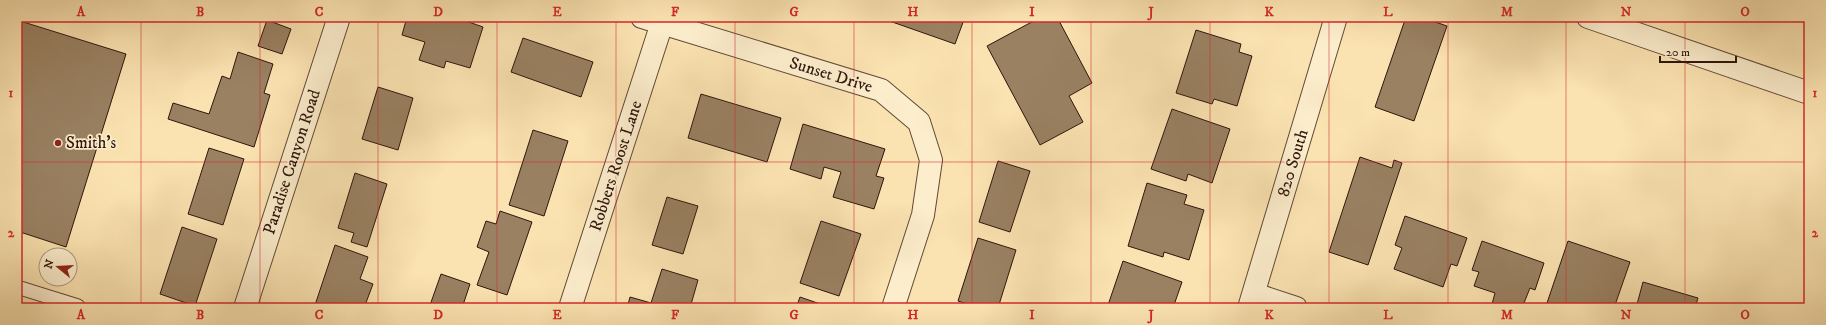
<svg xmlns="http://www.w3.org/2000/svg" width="1826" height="325" viewBox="0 0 1826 325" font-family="'IM FELL DW Pica',serif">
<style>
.building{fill:#998162;stroke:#2e160d}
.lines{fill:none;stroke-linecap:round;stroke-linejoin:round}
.service-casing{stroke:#614936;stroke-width:15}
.minor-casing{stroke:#614936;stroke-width:24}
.service{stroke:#fcedcc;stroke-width:13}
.minor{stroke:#fcedcc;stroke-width:22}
.grid{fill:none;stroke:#d62828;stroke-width:1;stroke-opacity:0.55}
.poi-dot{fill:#8f2418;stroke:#fcedcc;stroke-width:1.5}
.labels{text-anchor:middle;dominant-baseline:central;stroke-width:3.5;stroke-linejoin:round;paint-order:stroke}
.street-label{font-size:17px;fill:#2e160d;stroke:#fcedcc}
.poi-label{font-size:17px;fill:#2e160d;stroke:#fcedcc;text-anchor:start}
.neatline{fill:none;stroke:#d62828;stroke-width:1.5}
.grid-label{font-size:13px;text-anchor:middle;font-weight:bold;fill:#d62828}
</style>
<rect width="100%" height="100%" fill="#fbe3b1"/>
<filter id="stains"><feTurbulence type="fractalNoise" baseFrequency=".005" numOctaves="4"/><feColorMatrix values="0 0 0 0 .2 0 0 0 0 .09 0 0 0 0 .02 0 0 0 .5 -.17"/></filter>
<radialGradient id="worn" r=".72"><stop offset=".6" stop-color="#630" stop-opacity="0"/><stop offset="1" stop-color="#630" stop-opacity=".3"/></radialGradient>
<!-- building -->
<g class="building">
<path d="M407 17H464L463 20 483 27 470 68 446 61 444 68 419 60 425 42 402 35Z"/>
<path d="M850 17H868L866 22Z"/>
<path d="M878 17H965L955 44Z"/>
<path d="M1041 17H1057L1092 83 1069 96 1083 122 1040 145 987 46Z"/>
<path d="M1406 17H1421L1447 26 1414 121 1375 107Z"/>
<path d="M17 20 126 54 66 247 17 231Z"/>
<path d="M267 20 291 29 282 54 258 46Z"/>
<path d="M1196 30 1241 44 1239 52 1252 56 1237 106 1214 99 1212 104 1176 93Z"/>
<path d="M523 38 593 62 581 97 511 72Z"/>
<path d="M238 52 273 64 264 93 270 95 254 147 168 119 173 103 209 114 222 76 230 79Z"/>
<path d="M378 87 413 98 398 150 362 139Z"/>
<path d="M701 94 781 118 767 162 688 138Z"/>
<path d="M1172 109 1230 129 1212 183 1188 174 1186 181 1151 169Z"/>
<path d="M803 124 885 149 876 176 884 178 874 209 833 197 841 172 824 167 821 179 790 169Z"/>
<path d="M533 130 568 141 544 216 509 205Z"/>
<path d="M209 148 244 159 223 225 188 214Z"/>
<path d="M1360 157 1392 168 1394 160 1402 163 1368 265 1329 252Z"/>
<path d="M998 161 1030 171 1010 232 979 222Z"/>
<path d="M355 173 387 184 367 247 351 242 354 233 338 228Z"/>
<path d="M1147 183 1187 195 1184 204 1204 210 1189 260 1164 252 1163 257 1128 246Z"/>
<path d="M667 197 698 206 683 254 652 245Z"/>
<path d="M500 211 532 222 507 295 477 285 489 252 477 247 486 221 496 224Z"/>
<path d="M1405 216 1467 238 1457 266 1451 264 1443 287 1394 269 1402 248 1395 245Z"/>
<path d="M821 221 861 234 839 296 800 283Z"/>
<path d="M182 227 217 239 195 306 160 294Z"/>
<path d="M978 238 1016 250 998 308H979L958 301Z"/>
<path d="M1482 241 1544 263 1535 290 1530 288 1522 308H1504L1492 304 1495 293 1474 286 1479 272 1472 270Z"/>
<path d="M1568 241 1630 262 1614 308H1563L1547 303Z"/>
<path d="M335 245 368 257 360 279 373 284 364 308 352 306 351 308H314Z"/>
<path d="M1123 261 1182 282 1173 308H1107Z"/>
<path d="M662 269 698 280 690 308H627L630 297 651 303Z"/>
<path d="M441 274 470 284 462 308H429Z"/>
<path d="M1643 282 1698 298 1695 308H1636Z"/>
<path d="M800 297 829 307V308H796Z"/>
</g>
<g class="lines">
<!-- service casing -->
<g class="service-casing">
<path id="service" d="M17 287 78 306"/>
</g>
<!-- minor casing -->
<g class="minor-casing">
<g id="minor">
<path d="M642 17 881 90 919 122 931 160 923 215 893 308"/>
<path d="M1588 17 1809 93"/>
<path d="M1254 294 1296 308"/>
<path d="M245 308 339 17"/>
<path d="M570 308 662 23"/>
<path d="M1249 308 1336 17"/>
</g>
</g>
<!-- service -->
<use href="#service" class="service"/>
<!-- minor -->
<use href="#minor" class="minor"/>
</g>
<!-- grid -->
<path class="grid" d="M141 17V308M260 17V308M378 17V308M497 17V308M616 17V308M735 17V308M854 17V308M972 17V308M1091 17V308M1210 17V308M1329 17V308M1448 17V308M1566 17V308M1685 17V308M17 162H1809"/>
<!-- markers -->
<circle class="poi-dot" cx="58" cy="143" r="4"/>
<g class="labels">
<!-- street labels -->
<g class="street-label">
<text transform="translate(831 75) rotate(17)">Sunset Drive</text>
<text transform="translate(292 162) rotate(-72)">Paradise Canyon Road</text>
<text transform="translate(1293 163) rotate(-73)">820 South</text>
<text transform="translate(616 166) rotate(-72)">Robbers Roost Lane</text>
</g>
<!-- poi labels -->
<g class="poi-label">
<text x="66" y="143">Smith's</text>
</g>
</g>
<!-- margin -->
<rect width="1826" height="325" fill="none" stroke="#fbe3b1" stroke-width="44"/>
<!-- north arrow -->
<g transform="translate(58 267) rotate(288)"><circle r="19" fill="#fcedcc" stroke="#aa9780"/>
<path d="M0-3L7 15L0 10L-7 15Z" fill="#8f2418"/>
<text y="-6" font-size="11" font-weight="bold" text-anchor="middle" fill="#2e160d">N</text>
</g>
<!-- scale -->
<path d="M1660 56v6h76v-6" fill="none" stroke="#2e160d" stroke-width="2"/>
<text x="1666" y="56" font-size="12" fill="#2e160d" stroke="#fcedcc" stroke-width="3" paint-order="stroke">20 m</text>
<rect x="22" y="22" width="1782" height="281" class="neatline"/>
<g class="grid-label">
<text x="81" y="16">A</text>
<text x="200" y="16">B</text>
<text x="319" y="16">C</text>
<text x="438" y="16">D</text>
<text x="557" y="16">E</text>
<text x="675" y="16">F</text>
<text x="794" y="16">G</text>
<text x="913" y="16">H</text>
<text x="1032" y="16">I</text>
<text x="1151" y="16">J</text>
<text x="1269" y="16">K</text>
<text x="1388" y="16">L</text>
<text x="1507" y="16">M</text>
<text x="1626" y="16">N</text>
<text x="1745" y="16">O</text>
<text x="11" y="97">1</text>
<text x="1815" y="97">1</text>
<text x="11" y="237">2</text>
<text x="1815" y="237">2</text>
<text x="81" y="319">A</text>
<text x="200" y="319">B</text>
<text x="319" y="319">C</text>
<text x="438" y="319">D</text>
<text x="557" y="319">E</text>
<text x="675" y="319">F</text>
<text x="794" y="319">G</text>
<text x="913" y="319">H</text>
<text x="1032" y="319">I</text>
<text x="1151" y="319">J</text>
<text x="1269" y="319">K</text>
<text x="1388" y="319">L</text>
<text x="1507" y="319">M</text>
<text x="1626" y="319">N</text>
<text x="1745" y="319">O</text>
</g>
<rect width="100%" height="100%" filter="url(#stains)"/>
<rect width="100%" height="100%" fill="url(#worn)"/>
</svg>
